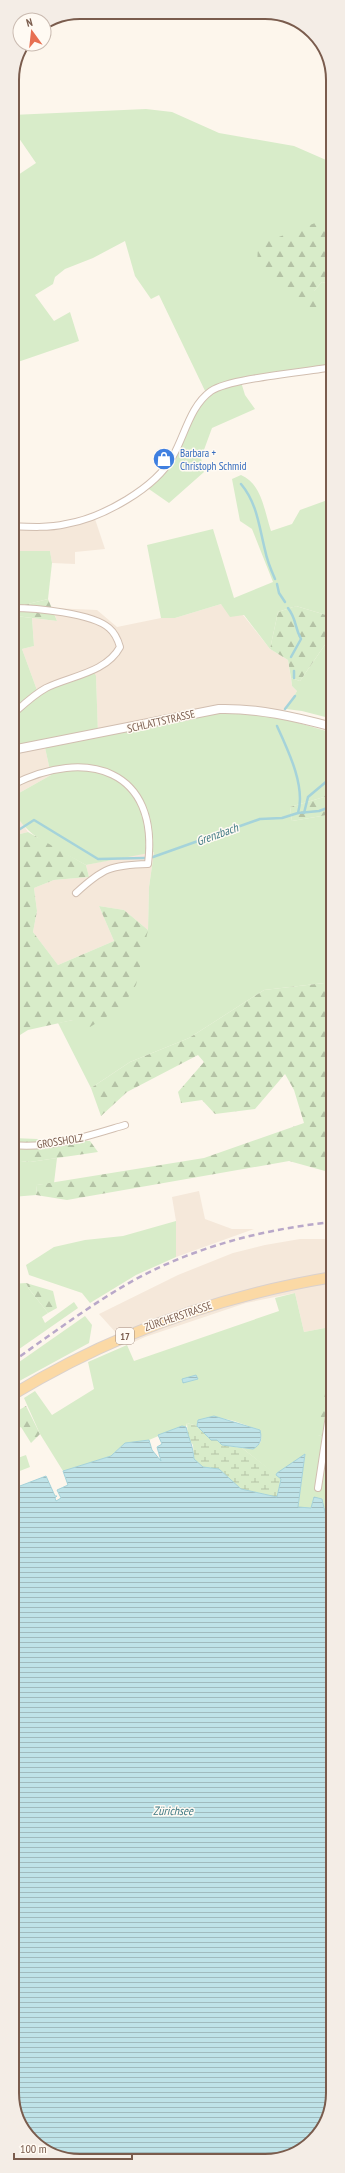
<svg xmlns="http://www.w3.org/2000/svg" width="345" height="2173" viewBox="0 0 345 2173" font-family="'PT Sans Narrow',sans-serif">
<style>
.residential{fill:#f5e8da}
.grass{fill:#d8ecc9}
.forest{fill:url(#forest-firs)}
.wetland{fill:url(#wetland-marsh)}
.water{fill:url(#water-rules);stroke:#a5d3da}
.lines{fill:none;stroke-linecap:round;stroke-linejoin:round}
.stream{stroke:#a5d3da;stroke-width:2.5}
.minor-casing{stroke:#d1beb0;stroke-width:8}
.tertiary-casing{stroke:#d1beb0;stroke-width:10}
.primary-casing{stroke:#dad1cd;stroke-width:12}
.minor{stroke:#fff;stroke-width:6}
.tertiary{stroke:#fff;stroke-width:8}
.primary{stroke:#fbd9a5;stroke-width:10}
.rail{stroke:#b9a8c9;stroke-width:2.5;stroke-dasharray:6 4;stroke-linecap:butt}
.labels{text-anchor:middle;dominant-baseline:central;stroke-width:3;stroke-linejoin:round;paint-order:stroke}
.shield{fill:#fffaf3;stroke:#a28b7f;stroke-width:1}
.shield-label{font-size:10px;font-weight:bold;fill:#7a5c4d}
.shop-label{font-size:11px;fill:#366cbe;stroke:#fffaf3;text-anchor:start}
.street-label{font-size:11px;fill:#7a5c4d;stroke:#fffaf3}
.water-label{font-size:12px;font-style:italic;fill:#437c86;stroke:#fffaf3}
.rim{fill:none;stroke:#7a5c4d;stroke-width:2}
</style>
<defs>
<pattern id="forest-firs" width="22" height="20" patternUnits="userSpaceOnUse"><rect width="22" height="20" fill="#d8ecc9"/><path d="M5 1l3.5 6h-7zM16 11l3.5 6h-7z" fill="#b4c2a5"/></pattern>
<pattern id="wetland-marsh" width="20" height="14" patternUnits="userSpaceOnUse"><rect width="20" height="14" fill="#d8ecc9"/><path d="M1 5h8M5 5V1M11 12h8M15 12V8" fill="none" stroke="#b4c2a5"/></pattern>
<pattern id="water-rules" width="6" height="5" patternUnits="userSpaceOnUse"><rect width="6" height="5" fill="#bfe3e8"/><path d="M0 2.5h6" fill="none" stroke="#a0bbbe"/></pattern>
</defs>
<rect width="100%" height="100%" fill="#fdf6ec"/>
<!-- residential -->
<g class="residential">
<path d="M94 516 105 549 75 552V564L52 563 50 551H12V526H38Z"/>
<path d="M221 604 243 615 270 649 288 660 292 686 297 691 282 715 98 735 96 676 38 693 22 649 34 646 32 618 57 621 52 608 97 610 117 627 161 618H175Z"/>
<path d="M44 743 51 775 12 797V750Z"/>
<path d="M12 808 28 832 12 836Z"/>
<path d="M154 851 149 887 148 930 124 910 99 906 114 941 58 965 33 932 37 911 34 888 54 880 89 877 86 865Z"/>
<path d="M199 1191 205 1219 232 1229H254L176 1257V1221L172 1197Z"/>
<path d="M300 1239H333V1322L325 1328 304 1332 295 1293 246 1303 145 1337 127 1345 99 1314 178 1275 233 1253 265 1245Z"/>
</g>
<!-- grass -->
<g class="grass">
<path d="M146 109 172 112 219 133 294 146 333 163V218H328L314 291 322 282 333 285V367L241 382 245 395 255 409 212 428 201 458 204 472 169 503 146 487 158 478 193 413 207 395 159 295 151 299 135 276 125 241 93 258 65 269 55 277 53 284 35 295 54 321 70 312 79 341 12 364V179L36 163 12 128V115Z"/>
<path d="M241 475C262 484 264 510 271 531L292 524 300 510 333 498V629L326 615 296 606 278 612 270 649 244 615 230 617 221 604 175 618H161L147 545 213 529 234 598 273 582 252 529 240 521 232 479Z"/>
<path d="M12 551H50L52 563 48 599 12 608Z"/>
<path d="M16 616 32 618 34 646 22 649 38 693 93 670 96 676 98 734 204 711 261 712 333 733V782L324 797 290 807 292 821 333 814V982L264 990 189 1038 130 1062 91 1088 58 1023 73 1020 148 930 149 887 154 852 86 865C59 849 12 833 12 797L51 775 44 743 12 750V618Z"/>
<path d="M333 633V719L302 711 286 709 297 691 292 686 291 678 300 681Z"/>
<path d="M57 1158 54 1183 37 1185 36 1195 12 1197V1160L30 1162Z"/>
<path d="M176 1221V1257L136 1275 90 1303 82 1293 29 1275 26 1265 54 1247 85 1240 123 1236Z"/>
<path d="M26 1283 29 1289 48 1313 42 1317 45 1323 74 1302 78 1308 12 1354V1284Z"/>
<path d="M295 1293 304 1332 325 1328 333 1322V1353L318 1435 332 1437 333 1527 312 1508 298 1507 305 1455 276 1475 242 1448C255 1449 265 1446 260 1430 236 1422 224 1414 198 1420L197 1426 187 1423 186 1427 182 1426 149 1440 125 1443 111 1456 63 1471 40 1434 24 1398 35 1391 52 1415 94 1389 88 1362 127 1345 134 1361 279 1311 275 1298Z"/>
<path d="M85 1316 92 1325 89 1343 12 1385V1367Z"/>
<path d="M26 1455 30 1467 12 1474V1460Z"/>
</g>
<!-- forest -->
<g class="forest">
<path d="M328 218H333V285L322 282 314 291 321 302 314 310 257 267 258 245Z"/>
<path d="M48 599 57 621 16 616 12 618V608Z"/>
<path d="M296 606 326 615 333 633 300 681 291 678 288 660 270 649 278 612Z"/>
<path d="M333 782V814L292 821 290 807 324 797Z"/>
<path d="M28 832 86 865 89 877 54 880 34 888 37 911 33 932 58 965 114 941 99 906 124 910 148 930 136 985 122 1007 90 1027 73 1020 28 1030 12 1040V991L19 982 12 979V836Z"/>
<path d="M333 982V1171H325L289 1161 67 1200 36 1195 37 1185 204 1158 304 1123 294 1090 285 1074 255 1109 215 1114 202 1100 181 1103 178 1092 204 1062 198 1055 127 1092 101 1116 91 1088 130 1062 189 1038 264 990Z"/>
<path d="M12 1138 90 1141 98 1152 30 1162 12 1160Z"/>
<path d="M26 1283 53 1291 57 1308 48 1313 29 1289Z"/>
<path d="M333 1353V1431L332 1437 317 1435Z"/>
<path d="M26 1406 40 1434 31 1443 21 1427 12 1431V1414Z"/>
</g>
<!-- wetland -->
<path class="wetland" d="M187 1423 197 1426 211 1440H217L222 1445 242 1448 281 1478 277 1497 241 1489 219 1469 203 1467 194 1459 193 1445 188 1438Z"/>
<!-- water -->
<g class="water">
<path d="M196 1375 198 1379 183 1383 182 1379Z"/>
<path d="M214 1416 260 1430C262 1438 261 1445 253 1449L222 1445 217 1440H211L197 1426 198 1420Z"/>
<path d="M182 1426 186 1427C189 1439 193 1446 194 1459L203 1467 219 1469 241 1489 277 1497 281 1479 276 1475 277 1473 305 1454 298 1507 311 1508 314 1497 322 1499 327 1521 333 1527V2093L316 2138 295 2154 269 2161 63 2159 29 2138 12 2097V1489L46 1476 55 1496H57L55 1498 56 1501 61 1498 57 1490 68 1485 63 1471 111 1456 125 1443 149 1440 152 1450 161 1461 157 1447 162 1444 158 1435Z"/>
</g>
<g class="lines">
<!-- stream -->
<g class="stream">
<path d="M241 484C257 503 259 526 265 550 267 560 271 570 275 579"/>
<path d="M277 584 279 593 285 602"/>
<path d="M288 608C297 620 294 626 301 639L291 657"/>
<path d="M294 671V678"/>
<path d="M285 709 295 696"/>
<path d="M298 813 319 811 333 806"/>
<path d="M304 813 308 797 333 776"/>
<path d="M12 837 17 831 34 820 98 859 145 858"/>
<path d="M153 857 260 819 282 818 298 813C306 787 288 750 277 726"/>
</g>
<!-- minor casing -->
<g class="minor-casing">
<g id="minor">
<path d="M12 526C30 527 49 528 66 524 102 518 156 488 173 456 185 435 190 406 211 391 231 378 306 372 333 367"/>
<path d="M12 608C35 608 92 613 109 628 115 633 118 640 120 647 106 673 70 676 46 688 33 695 22 706 12 715"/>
<path d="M12 785C86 747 160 769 148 864 111 865 103 868 76 893"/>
<path d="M12 1145C51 1149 88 1136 125 1125"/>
<path d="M318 1488 333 1389"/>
</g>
</g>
<!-- tertiary casing -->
<g class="tertiary-casing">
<path id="tertiary" d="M12 750 219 709C257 708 296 717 333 727"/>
</g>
<!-- primary casing -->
<g class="primary-casing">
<path id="primary" d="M12 1395C112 1334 218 1296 333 1277"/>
</g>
<!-- minor -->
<use href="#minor" class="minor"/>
<!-- tertiary -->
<use href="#tertiary" class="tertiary"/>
<!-- primary -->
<use href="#primary" class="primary"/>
<!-- rail -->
<path class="rail" d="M12 1362C53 1333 93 1303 136 1279 198 1246 264 1229 333 1222"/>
</g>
<!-- icons -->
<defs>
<g id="shop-disc" transform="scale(1.15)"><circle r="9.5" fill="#3f7fe0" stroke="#fffaf3"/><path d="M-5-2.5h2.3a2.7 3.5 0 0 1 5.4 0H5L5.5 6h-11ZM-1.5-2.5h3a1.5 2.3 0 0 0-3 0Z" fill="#fff"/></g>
</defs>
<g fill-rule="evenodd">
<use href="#shop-disc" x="164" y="459"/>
</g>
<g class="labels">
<!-- shield labels -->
<rect class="shield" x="116" y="1328" width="18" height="16" rx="3"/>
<g class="shield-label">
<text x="125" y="1336">17</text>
</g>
<!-- shop labels -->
<g class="shop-label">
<text x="180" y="453">Barbara +<tspan x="180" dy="13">Christoph Schmid</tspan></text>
</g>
<!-- street labels -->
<g class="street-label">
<text transform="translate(161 721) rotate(-13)">SCHLATTSTRASSE</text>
<text transform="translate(60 1141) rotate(-9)">GROSSHOLZ</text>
<text transform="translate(178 1316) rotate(-19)">ZÜRCHERSTRASSE</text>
</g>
<!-- water labels -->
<g class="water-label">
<text transform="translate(217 834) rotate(-20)">Grenzbach</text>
<text x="173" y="1810">Zürichsee</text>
</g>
</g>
<!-- crop -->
<path d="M0 0H345V2173H0ZM80 19H265A61 61 0 0 1 326 80V2093A61 61 0 0 1 265 2154H80A61 61 0 0 1 19 2093V80A61 61 0 0 1 80 19Z" fill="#f4ede6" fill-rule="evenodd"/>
<path class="rim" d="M80 19H265A61 61 0 0 1 326 80V2093A61 61 0 0 1 265 2154H80A61 61 0 0 1 19 2093V80A61 61 0 0 1 80 19Z"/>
<!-- north arrow -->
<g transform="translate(32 32) rotate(345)"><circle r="19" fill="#fffaf3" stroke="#cabbb1"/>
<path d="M0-3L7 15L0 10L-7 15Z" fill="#e76f51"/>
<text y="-6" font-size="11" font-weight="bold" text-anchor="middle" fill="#7a5c4d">N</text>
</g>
<!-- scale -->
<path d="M14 2153v6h118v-6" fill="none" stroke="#7a5c4d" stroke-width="2"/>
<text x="20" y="2153" font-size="12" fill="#7a5c4d" stroke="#fffaf3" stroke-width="3" paint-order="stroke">100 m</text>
</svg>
